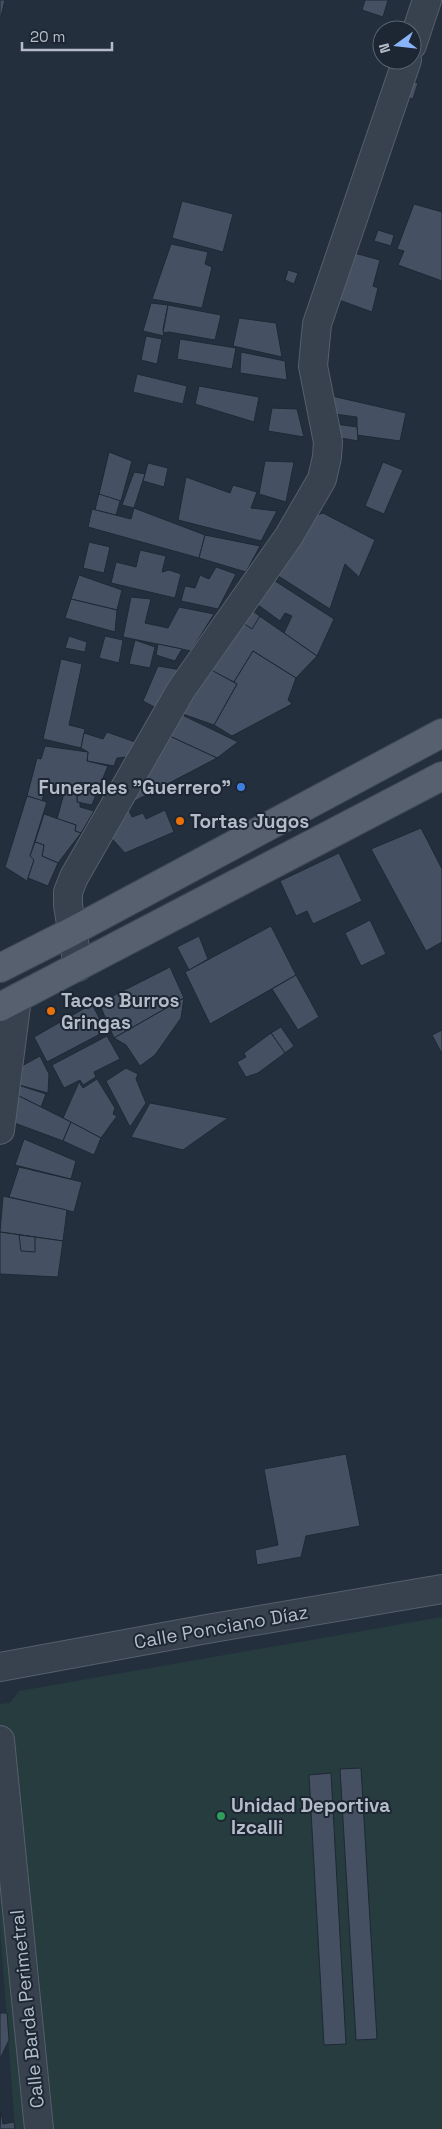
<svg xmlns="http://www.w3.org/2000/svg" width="442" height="2129" viewBox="0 0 442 2129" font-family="'Space Grotesk',sans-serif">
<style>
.green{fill:#263c3f}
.building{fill:#455162;stroke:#1f2835}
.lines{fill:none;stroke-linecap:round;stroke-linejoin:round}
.minor-casing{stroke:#565f6c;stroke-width:30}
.major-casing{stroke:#414a57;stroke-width:30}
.minor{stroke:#38414e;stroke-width:28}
.major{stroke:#56606e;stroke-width:28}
.shop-dot{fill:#3f7fe0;stroke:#1d2633;stroke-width:2}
.food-dot{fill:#e8710a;stroke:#1d2633;stroke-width:2}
.leisure-dot{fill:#2e9e5b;stroke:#1d2633;stroke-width:2}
.labels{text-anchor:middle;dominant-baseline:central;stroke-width:4;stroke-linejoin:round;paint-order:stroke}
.poi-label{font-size:19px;font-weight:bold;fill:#b4bcc9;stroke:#1d2633;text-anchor:start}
.street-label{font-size:19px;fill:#b4bcc9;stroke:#1d2633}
</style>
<rect width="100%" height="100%" fill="#242f3e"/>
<!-- green -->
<path class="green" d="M442 1617V2129H15L0 1928V1704L10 1703 19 1691Z"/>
<!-- building -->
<g class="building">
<path d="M0 0H5L1 17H0Z"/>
<path d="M365 0H388L383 17 362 10Z"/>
<path d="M409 80 418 83 413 99 404 96Z"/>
<path d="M182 201 233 214 223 252 172 238Z"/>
<path d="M414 204 442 212V281L398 265 404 251 397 249Z"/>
<path d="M378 230 394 235 391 246 374 241Z"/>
<path d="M171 244 208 252 205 264 212 267 202 308 152 299Z"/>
<path d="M347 251 380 260 373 286 378 288 372 312 331 297Z"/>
<path d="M288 270 298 273 294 284 285 280Z"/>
<path d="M151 303 168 305 163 329 164 336 143 331Z"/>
<path d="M168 305 221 315 215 340 169 332 163 333Z"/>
<path d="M239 318 276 323 282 357 233 346Z"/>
<path d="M146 336 162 339 157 364 141 360Z"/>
<path d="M180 339 236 348 232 369 177 359Z"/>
<path d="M241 352 285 361 287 380 240 373Z"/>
<path d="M137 374 187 386 183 404 133 392Z"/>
<path d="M199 386 259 397 254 422 195 404Z"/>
<path d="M332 396 406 413 400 441 357 435V417L334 414Z"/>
<path d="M272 408 297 409 304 437 268 431Z"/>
<path d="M336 424 357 427 358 441 335 437Z"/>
<path d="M109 452 132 461 116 515 95 510Z"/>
<path d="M109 452 132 461 121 501 99 494Z"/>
<path d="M265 461 294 462 286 502 259 494Z"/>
<path d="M383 462 403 470 384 514 365 506Z"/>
<path d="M148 463 168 468 164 487 143 481Z"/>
<path d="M134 472 145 474 134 508 122 505Z"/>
<path d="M186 477 230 493 233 485 257 492 251 508 277 511 261 541 178 520Z"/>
<path d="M134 508 205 535 199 558 88 527 92 509 131 519Z"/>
<path d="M323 513 375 540 359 577 345 564 330 609 269 570 308 518Z"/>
<path d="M205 535 260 546 246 572 199 558Z"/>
<path d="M89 542 110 547 104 573 83 568Z"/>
<path d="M140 550 166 556 162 572 169 570 181 574 175 598 111 583 116 562 136 567Z"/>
<path d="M216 567 236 574 218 609 181 601 185 586 195 588 200 575 209 579Z"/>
<path d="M79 575 122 590 117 610 71 599Z"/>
<path d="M272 579 334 619 317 656 284 633 292 616 285 613 280 621 254 602Z"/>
<path d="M131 597 151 599 145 623 168 628 179 607 214 614 191 651 123 637Z"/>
<path d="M71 599 117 610 115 632 65 618Z"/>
<path d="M248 608 317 656 296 678 253 651 234 682 210 670Z"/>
<path d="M248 608 260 616 252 629 240 621Z"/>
<path d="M69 636 87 642 85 652 65 648Z"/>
<path d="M105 636 123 640 119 663 99 658Z"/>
<path d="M135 640 155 647 150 668 129 664Z"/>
<path d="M158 644 182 649 175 661 156 655Z"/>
<path d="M253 651 296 678 288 700 292 704 232 736 214 725 237 684 234 682Z"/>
<path d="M61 659 82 664 69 725 85 729 81 748 43 739Z"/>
<path d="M158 666 181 670 156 708 143 701Z"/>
<path d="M204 666 237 684 214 725 174 711Z"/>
<path d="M174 711 238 742 217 758 163 733Z"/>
<path d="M107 732 135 742 127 757 117 758 114 766 87 761 88 752 81 748 84 733 103 739Z"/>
<path d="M163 733 217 758 133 802 127 796Z"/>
<path d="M45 746 88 752 87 761 108 766 97 792 81 782 77 787 46 785 42 801 27 796 37 758 41 759Z"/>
<path d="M81 782 97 792 92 805 77 802V787Z"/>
<path d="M66 786 77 787V802L80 803V807L94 811 81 833 75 831 76 825 57 819Z"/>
<path d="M27 796 47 802 30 856 34 860 27 881 5 867Z"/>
<path d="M124 800 132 817 143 813 146 819 165 810 174 832 125 853 104 830Z"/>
<path d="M44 814 76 825 75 831 81 833 58 863 42 856 44 845 35 842Z"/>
<path d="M421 828 442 869V942L426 951 371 849Z"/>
<path d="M35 842 44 845 42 856 58 863 48 886 28 878 34 860 30 856Z"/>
<path d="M339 853 362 901 313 924 307 911 296 916 280 881Z"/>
<path d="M370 920 386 954 361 966 345 933Z"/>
<path d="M271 926 296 975 210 1024 185 972Z"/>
<path d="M199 936 208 959 189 970 177 947Z"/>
<path d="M170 967 184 998 114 1038 99 1003Z"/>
<path d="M296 975 319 1017 298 1030 272 989Z"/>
<path d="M184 998 181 1018 155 1055 140 1066 126 1045 114 1038Z"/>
<path d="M92 1004 106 1031 47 1062 34 1037Z"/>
<path d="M281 1027 294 1046 285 1053 271 1033Z"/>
<path d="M442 1030V1054L432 1035Z"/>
<path d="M271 1033 285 1053 258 1073 246 1077 237 1062 246 1057 244 1053Z"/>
<path d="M107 1036 120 1059 94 1072 96 1077 83 1085 80 1080 64 1088 52 1065Z"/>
<path d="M40 1056 49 1074 48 1093 19 1085 20 1067Z"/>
<path d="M126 1068 138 1074 136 1079 146 1103 130 1127 106 1081Z"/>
<path d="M97 1079 115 1108 113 1114 117 1116 101 1138 63 1118 79 1082 83 1088Z"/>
<path d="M15 1084 46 1094 41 1107 11 1092Z"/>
<path d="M11 1092 71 1122 63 1141 9 1121Z"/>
<path d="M150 1103 228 1118 183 1150 131 1137Z"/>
<path d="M71 1122 101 1138 94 1155 63 1141Z"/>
<path d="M24 1139 76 1161 71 1179 15 1165Z"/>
<path d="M19 1167 82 1182 74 1212 9 1197Z"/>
<path d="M3 1196 67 1210 63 1241 0 1232Z"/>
<path d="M0 1232 63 1241 58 1277 0 1274Z"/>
<path d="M19 1235 35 1237V1252L21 1251Z"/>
<path d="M346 1454 360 1526 306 1536 301 1557 257 1565 255 1550 278 1545 264 1469Z"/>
<path d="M361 1768 377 2039 356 2040 340 1769Z"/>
<path d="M331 1773 346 2044 324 2045 309 1775Z"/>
<path d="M0 2013H7L9 2040 0 2059Z"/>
<path d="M1 2111 3 2124 14 2122 15 2129H0Z"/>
</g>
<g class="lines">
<!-- minor casing -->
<g class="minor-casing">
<g id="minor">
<path d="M412 45 427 0"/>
<path d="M78 967 68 905V892L74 877 181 690 289 536 322 479 327 457 328 442 313 366 317 324 407 60"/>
<path d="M0 1130 17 998"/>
<path d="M0 1667 207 1629 442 1589"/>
<path d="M0 1740 39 2129"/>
</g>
</g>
<!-- major casing -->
<g class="major-casing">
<g id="major">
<path d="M0 968 71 932 442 733"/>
<path d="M0 1007 442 776"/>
</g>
</g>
<!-- minor -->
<use href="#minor" class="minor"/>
<!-- major -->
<use href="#major" class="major"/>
</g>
<!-- markers -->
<circle class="shop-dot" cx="241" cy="787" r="5"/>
<g class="food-dot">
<circle cx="180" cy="821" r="5"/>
<circle cx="51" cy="1011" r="5"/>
</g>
<circle class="leisure-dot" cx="221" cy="1816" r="5"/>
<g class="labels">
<!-- poi labels -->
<g class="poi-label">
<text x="231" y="787" text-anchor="end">Funerales "Guerrero"</text>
<text x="190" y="821">Tortas Jugos</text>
<text x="61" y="1000">Tacos Burros<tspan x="61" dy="22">Gringas</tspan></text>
<text x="231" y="1805">Unidad Deportiva<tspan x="231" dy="22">Izcalli</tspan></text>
</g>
<!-- street labels -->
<g class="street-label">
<text transform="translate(221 1627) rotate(-10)">Calle Ponciano Díaz</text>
<text transform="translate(27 2009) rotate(-96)">Calle Barda Perimetral</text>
</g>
</g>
<!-- north arrow -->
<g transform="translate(397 45) rotate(255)"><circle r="24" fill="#1d2633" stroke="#59626f"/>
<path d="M0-4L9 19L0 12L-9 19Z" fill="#8ab4f8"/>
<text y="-8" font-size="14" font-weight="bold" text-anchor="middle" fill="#b4bcc9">N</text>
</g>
<!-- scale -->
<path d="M22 42v8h90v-8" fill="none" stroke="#b4bcc9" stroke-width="2.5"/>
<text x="30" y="42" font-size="15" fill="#b4bcc9" stroke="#1d2633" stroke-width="4" paint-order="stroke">20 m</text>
</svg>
